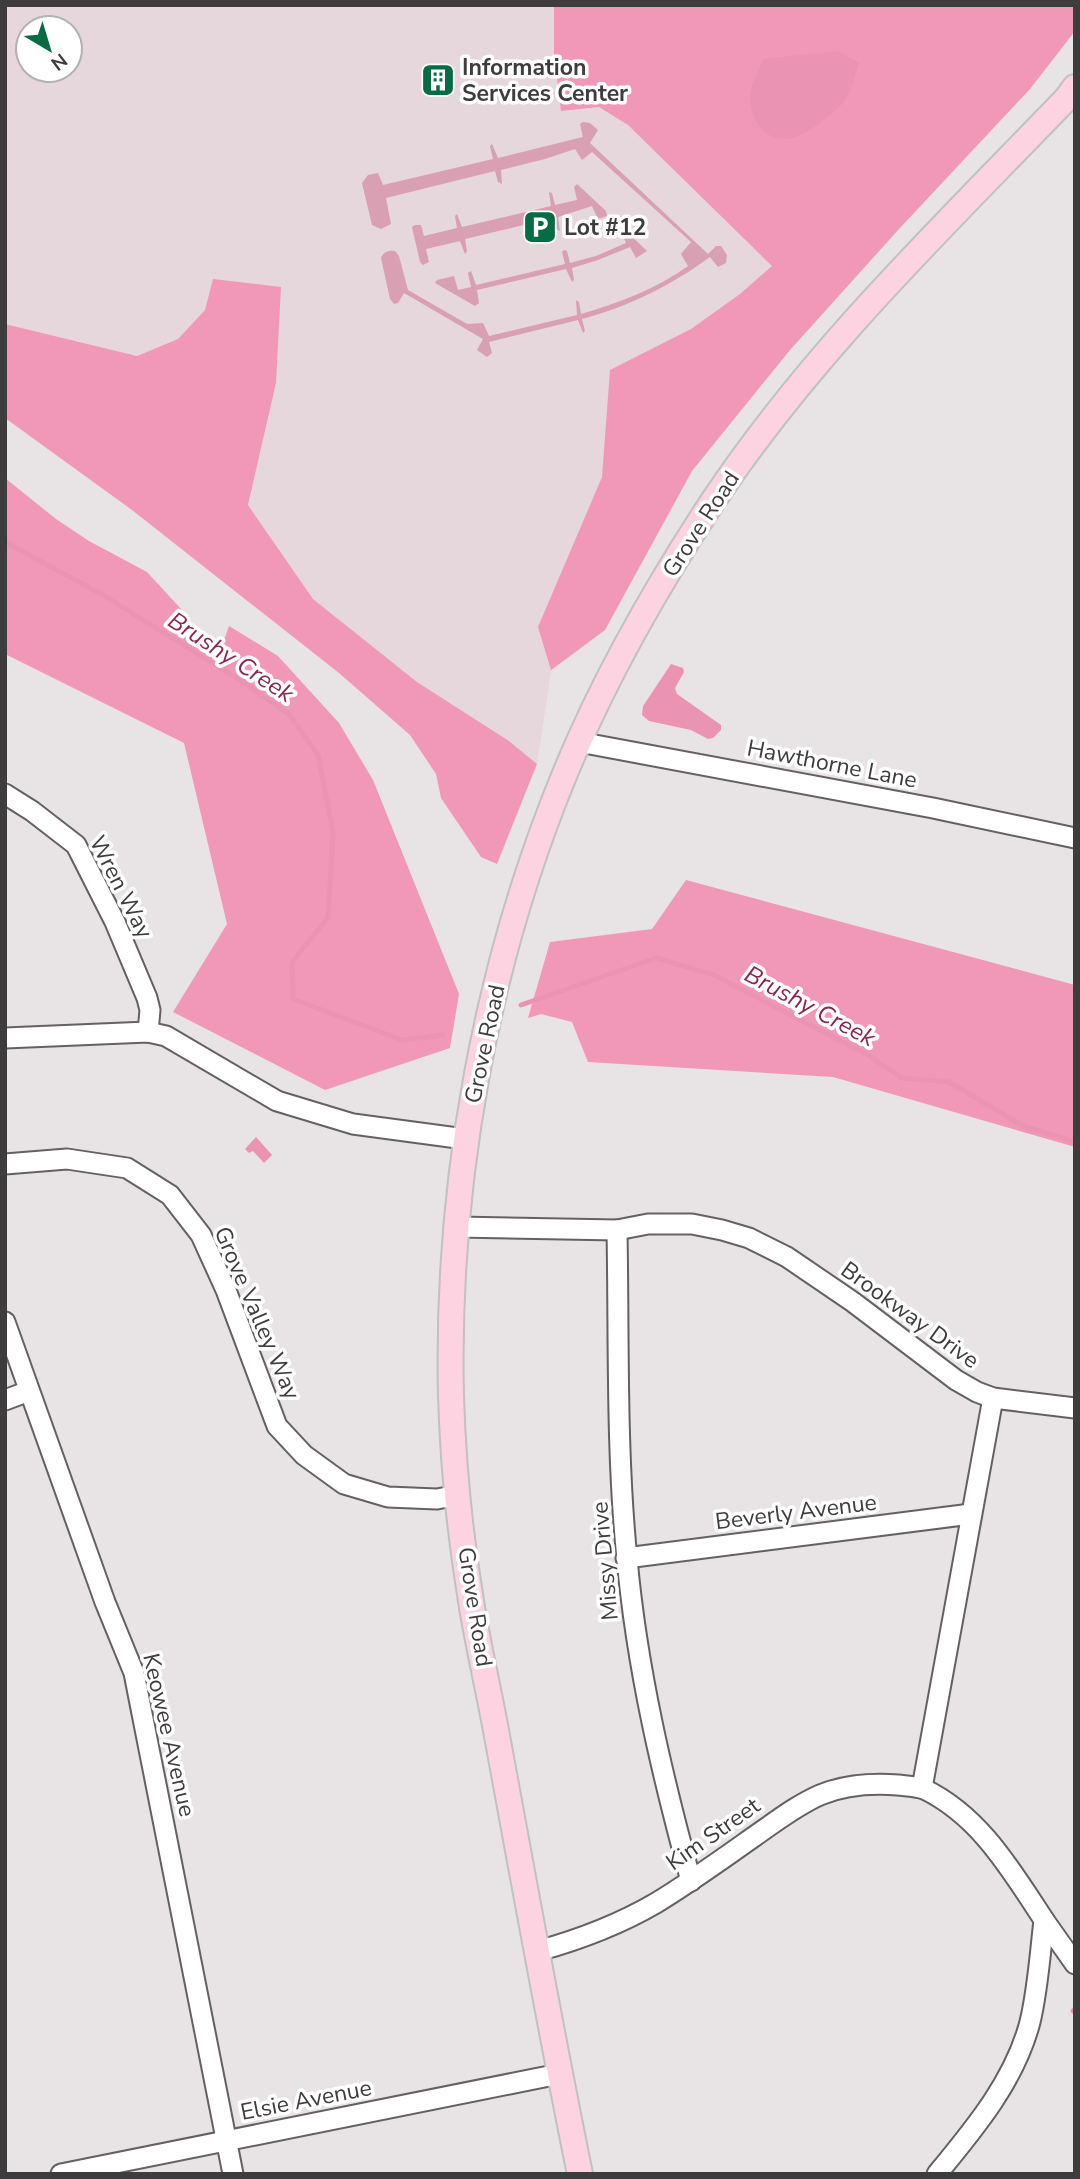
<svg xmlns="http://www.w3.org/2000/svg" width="1080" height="2179" viewBox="0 0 1080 2179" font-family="'Nunito Sans',sans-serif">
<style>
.built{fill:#e5d7db;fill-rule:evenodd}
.green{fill:#d99fb2}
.forest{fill:#f198b8}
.water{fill:#eb93b3}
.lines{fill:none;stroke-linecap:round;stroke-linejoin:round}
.stream{stroke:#eb93b3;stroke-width:5}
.minor-casing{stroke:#656061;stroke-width:23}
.major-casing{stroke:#c1c1c1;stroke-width:28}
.minor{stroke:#fff;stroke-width:19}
.major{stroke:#fdd3e2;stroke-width:24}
.labels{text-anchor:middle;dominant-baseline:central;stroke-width:7;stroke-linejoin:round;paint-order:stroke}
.poi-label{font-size:23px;font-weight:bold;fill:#3e3c3d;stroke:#fff;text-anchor:start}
.street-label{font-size:23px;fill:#3e3c3d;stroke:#fff}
.water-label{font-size:24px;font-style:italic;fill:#8b2654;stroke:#fff}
</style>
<rect width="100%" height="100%" fill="#e8e3e4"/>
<!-- built -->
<path class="built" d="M5 5H1075V31L1030 89 899 229 790 350 692 471 605 630 551 671 537 764 509 741 417 682 313 599 248 505 276 383 205 310 178 339 137 356 5 324ZM28 28H70V70H28Z"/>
<!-- green -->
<g class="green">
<path d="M583 122 590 123 598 130 590 143 708 254 716 246H721L727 255 726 263 718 267 710 257C670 286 630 306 582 319L585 331 583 333 578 320 489 342 492 353 487 357 477 350 483 339 404 293 398 303 394 304 390 299 381 258C383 252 389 250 395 251L399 256 408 290 467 324 483 323 489 336 577 315 576 300 579 302 581 314C619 303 656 289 688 266L681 254 691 242 592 152 582 160 575 149 545 159 501 170 502 184 498 182 495 171 386 198 391 224 381 229 372 225 362 183 368 175 378 173 383 185 493 159 490 146 492 144 498 158 583 137 580 124Z"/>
<path d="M577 184 606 211 607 216 598 219 592 206 558 217 560 231 556 229 553 218 465 239 467 251 465 254 460 241 426 249 429 262 423 265 420 262 412 227 415 225H421L424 236 457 228 455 216 457 214 462 227 551 206 549 192 552 193 555 205 577 200 574 187Z"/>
<path d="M623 228 647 251 636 258 630 247 598 260 572 268 574 280 572 282 566 269 477 290 479 303 475 306 435 283 437 280 454 276 458 290 471 287 468 273 471 271 476 285 565 264 562 252 564 250 567 251 570 263 596 256 626 243 621 231Z"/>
</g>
<!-- forest -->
<g class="forest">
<path d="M554 5H1075V31L1030 89 899 229 790 350 692 471 605 630 551 670 538 627 602 477 610 370 691 329 740 294 772 266 628 125 599 107 561 111 554 54Z"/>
<path d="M213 279 281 287 276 383 248 505 313 599 417 682 509 741 537 764 497 864 481 857 441 798 436 774 410 735 339 673 132 510 5 418V324L137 356 178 339 205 310Z"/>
<path d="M5 478 56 519 89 541 147 572 182 610 203 640 223 643 229 626 278 656 339 723 373 780 459 994 450 1048 325 1090 173 1012 227 924 184 743 5 654Z"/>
<path d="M686 880 1075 985V1147L833 1077 588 1062 572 1022 541 1014 528 1018 550 942 652 929Z"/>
</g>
<!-- water -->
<g class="water">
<path d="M838 51 859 63C855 74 852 89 846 99 838 112 802 138 788 139 763 141 749 117 750 95 751 84 759 70 763 59Z"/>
<path d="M671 664 683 668 684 672 675 688 677 694 721 725V730L713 738 708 739 691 730 649 721 642 715 643 706Z"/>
<path d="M256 1137 272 1155 264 1163 253 1151 249 1153 245 1149Z"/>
</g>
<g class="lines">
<!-- stream -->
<g class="stream">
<path d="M5 542 103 595 235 677 289 714 318 755 333 833 328 918 292 962 293 999 402 1040 443 1035"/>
<path d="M521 1005 656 958 714 975 866 1054 902 1078 949 1082 1023 1126 1075 1142"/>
<path d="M1073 2011 1075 2009"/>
</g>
<!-- minor casing -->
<g class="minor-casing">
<g id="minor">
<path d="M579 742 933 808 1075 838"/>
<path d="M5 794 32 811 76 845 115 922 147 998 150 1010 148 1032"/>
<path d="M5 1038 148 1032 166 1036 277 1101 353 1124 465 1139"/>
<path d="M5 1164 67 1159 127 1168 170 1195 201 1235 226 1290 277 1426 304 1455 344 1484 388 1497 437 1499 458 1495"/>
<path d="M457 1227 617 1230 648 1224H692L722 1230 749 1238 787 1257 853 1302 956 1380 977 1392 993 1398 1075 1408"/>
<path d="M617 1230C619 1339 616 1450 627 1559 637 1669 662 1775 691 1881"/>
<path d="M5 1322 105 1602 134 1673 233 2174"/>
<path d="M5 1400 29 1391"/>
<path d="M626 1558 971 1514"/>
<path d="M922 1788 993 1398"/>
<path d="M1044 1920 1075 1964"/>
<path d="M538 1951C578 1940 620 1924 656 1903 689 1883 721 1860 752 1838 774 1823 795 1806 820 1795 844 1785 872 1783 898 1785 906 1786 916 1786 924 1789 980 1816 1011 1870 1044 1920 1040 1954 1038 1989 1030 2022 1015 2080 975 2128 937 2174"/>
<path d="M61 2174 559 2074"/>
</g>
</g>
<!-- major casing -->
<g class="major-casing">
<path id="major" d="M580 2174C550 2028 524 1882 497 1736 489 1691 478 1646 471 1601 460 1534 453 1464 451 1396 446 1186 485 966 566 771 605 677 657 586 713 501 812 352 944 226 1067 98L1075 87"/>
</g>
<!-- minor -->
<use href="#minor" class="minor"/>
<!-- major -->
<use href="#major" class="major"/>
</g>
<!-- icons -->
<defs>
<g id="building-square" transform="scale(1.75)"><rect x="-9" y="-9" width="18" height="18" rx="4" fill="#066c43" stroke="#fff"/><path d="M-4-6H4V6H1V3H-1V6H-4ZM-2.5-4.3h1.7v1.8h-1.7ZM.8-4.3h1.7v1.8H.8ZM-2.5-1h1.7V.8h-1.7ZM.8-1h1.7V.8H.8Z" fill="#fff"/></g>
<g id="parking-square" transform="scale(1.75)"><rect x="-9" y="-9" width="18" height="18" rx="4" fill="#066c43" stroke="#fff"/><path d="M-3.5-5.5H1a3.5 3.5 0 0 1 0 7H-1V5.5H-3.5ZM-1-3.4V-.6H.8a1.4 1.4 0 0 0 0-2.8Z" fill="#fff"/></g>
</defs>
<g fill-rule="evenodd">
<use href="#building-square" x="438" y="80"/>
<use href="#parking-square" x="540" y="227"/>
</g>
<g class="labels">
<!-- poi labels -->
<g class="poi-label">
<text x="462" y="67">Information<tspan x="462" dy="26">Services Center</tspan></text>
<text x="564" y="227">Lot #12</text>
</g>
<!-- street labels -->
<g class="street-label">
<text transform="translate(701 524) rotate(-57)">Grove Road</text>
<text transform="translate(832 764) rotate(11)">Hawthorne Lane</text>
<text transform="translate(121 887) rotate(63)">Wren Way</text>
<text transform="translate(485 1044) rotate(-78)">Grove Road</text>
<text transform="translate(257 1313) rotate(67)">Grove Valley Way</text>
<text transform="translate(910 1315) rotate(36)">Brookway Drive</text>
<text transform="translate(796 1512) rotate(-7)">Beverly Avenue</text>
<text transform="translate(605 1561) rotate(-95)">Missy Drive</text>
<text transform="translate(475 1607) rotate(81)">Grove Road</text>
<text transform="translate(169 1735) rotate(77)">Keowee Avenue</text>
<text transform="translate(713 1834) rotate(-35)">Kim Street</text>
<text transform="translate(306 2100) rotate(-11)">Elsie Avenue</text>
</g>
<!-- water labels -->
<g class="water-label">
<text transform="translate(231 657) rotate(33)">Brushy Creek</text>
<text transform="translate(810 1006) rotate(28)">Brushy Creek</text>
</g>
</g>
<!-- border -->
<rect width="1080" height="2179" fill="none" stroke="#3e3c3d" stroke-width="14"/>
<!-- north arrow -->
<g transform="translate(49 49) rotate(142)"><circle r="33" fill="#ffffff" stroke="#b2b1b1" stroke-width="2"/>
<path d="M0-5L12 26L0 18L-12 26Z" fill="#066c43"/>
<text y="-10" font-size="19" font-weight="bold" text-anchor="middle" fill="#3e3c3d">N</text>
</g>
</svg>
